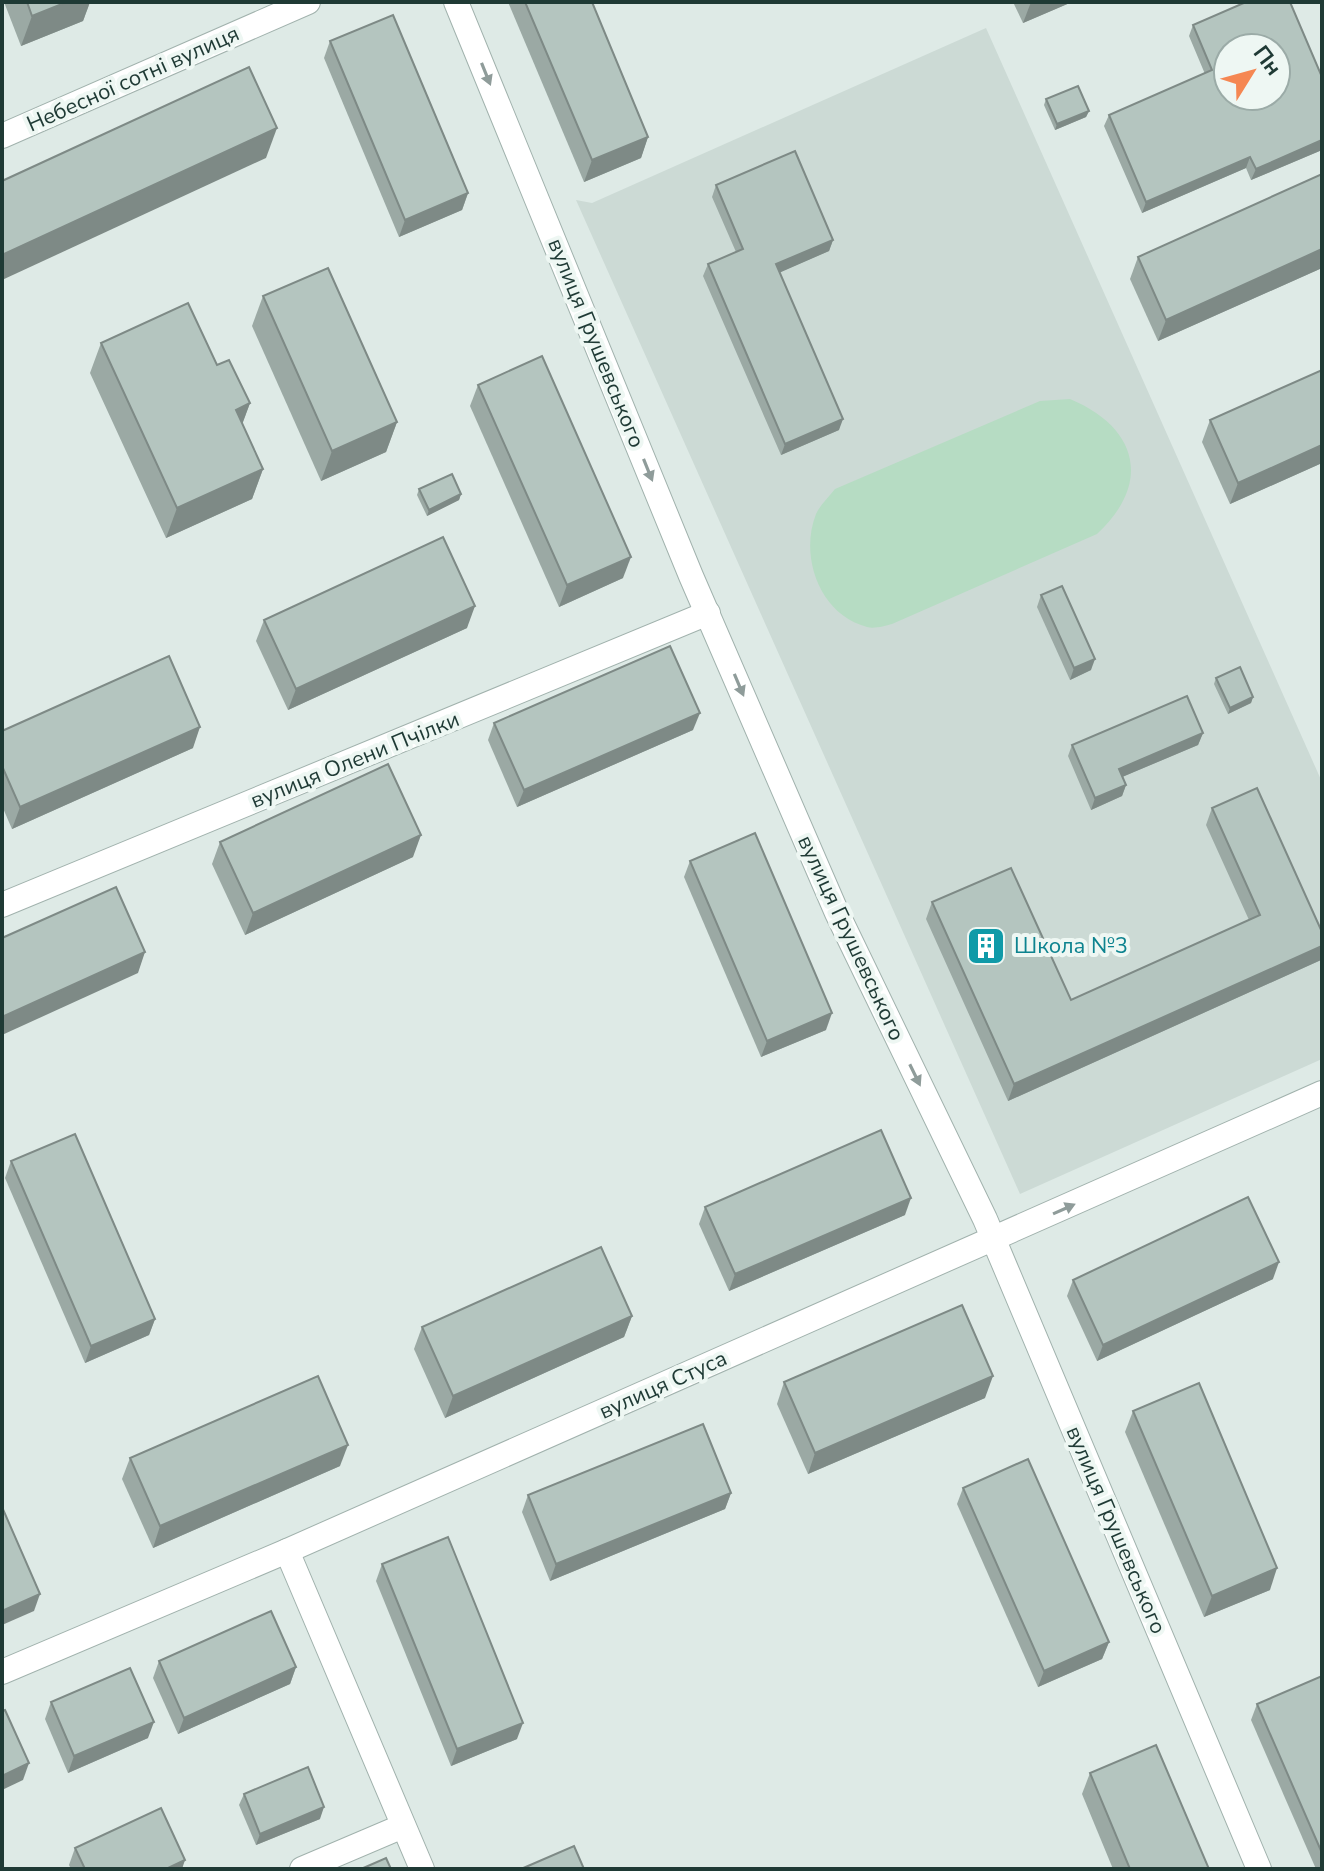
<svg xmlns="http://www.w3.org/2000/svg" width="1324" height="1871" viewBox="0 0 1324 1871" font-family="'Nunito Sans',sans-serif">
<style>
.built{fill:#ccdad5}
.green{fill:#b6dcc3}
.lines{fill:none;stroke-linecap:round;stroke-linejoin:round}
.minor-casing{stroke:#a1b2ad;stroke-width:26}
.minor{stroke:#fff;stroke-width:24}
.wall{fill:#9ba9a4}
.shaded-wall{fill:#7e8a86}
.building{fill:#b4c5bf;stroke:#7e8a86;stroke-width:2;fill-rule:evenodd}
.oneway{fill:#8f9c9a}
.labels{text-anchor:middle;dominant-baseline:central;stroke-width:8;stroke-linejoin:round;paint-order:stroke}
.street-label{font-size:22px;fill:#1f3a35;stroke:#eef7f3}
.culture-label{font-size:22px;fill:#0d838f;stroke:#eef7f3;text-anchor:start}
</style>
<rect width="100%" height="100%" fill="#deeae6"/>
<!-- built -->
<path class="built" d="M986 28 1322 782V1059L1020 1194 576 200 592 203Z"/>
<!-- green -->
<path class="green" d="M1070 399C1137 427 1153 482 1097 534L892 624C885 626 874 629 867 627 820 615 799 557 816 514 820 505 829 497 835 489L1040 401Z"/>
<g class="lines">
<!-- minor casing -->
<g class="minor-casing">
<g id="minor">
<path d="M456 2 691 576 837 913 985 1219 1259 1869"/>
<path d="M2 136 308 2"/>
<path d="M2 905 708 613"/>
<path d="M287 1551 422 1869"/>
<path d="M2 1672 287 1551 1322 1093"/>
<path d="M302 1869 403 1826"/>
</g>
</g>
<!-- minor -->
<use href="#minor" class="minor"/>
</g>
<!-- wall -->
<g class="wall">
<path d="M4 2H90L83 21 21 46Z"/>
<path d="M508 2H592L648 137 641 158 584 182Z"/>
<path d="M1013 2H1072L1023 23Z"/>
<path d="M1193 25 1322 77V150L1251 180 1246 168 1142 213 1104 126 1109 115 1205 74 1189 36Z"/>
<path d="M330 41 468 193 462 210 399 237 324 58Z"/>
<path d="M1046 99 1089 111 1086 117 1055 130 1044 105Z"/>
<path d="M1322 174V268L1158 341 1130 279 1138 257Z"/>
<path d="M716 185 833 240 829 251 780 272 839 430 781 455 703 276 708 264 736 252 712 197Z"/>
<path d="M263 296 397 422 386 452 321 481 252 326Z"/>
<path d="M101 343 217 365 250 403 242 424 263 469 252 499 166 538 90 373Z"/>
<path d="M1322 370V463L1230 504 1202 442 1210 420Z"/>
<path d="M478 385 623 578 559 607 470 406Z"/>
<path d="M419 489 461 494 459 500 427 516 417 495Z"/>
<path d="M1041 595 1091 670 1070 680 1037 607Z"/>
<path d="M264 620 467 628 288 710 256 641Z"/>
<path d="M1216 678 1253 697 1251 703 1228 714 1214 684Z"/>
<path d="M494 723 693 730 517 807 488 740Z"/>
<path d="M2 731 193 748 12 829 2 806Z"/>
<path d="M1203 733 1198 745 1122 777 1126 785 1122 796 1091 810 1068 756 1072 745Z"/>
<path d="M1212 808 1322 932 1321 960 1008 1101 926 919 932 902 1071 1000 1249 920 1206 825Z"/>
<path d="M220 842 413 857 245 935 212 864Z"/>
<path d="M690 861 826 1030 761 1057 684 877Z"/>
<path d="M11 1161 155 1319 149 1335 85 1363 5 1178Z"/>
<path d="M705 1207 905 1215 729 1291 699 1224Z"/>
<path d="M1273 1279 1097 1361 1067 1296 1073 1280Z"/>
<path d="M632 1316 624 1337 445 1418 414 1349 422 1327Z"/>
<path d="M784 1382 985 1398 808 1474 777 1404Z"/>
<path d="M1133 1411 1270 1590 1204 1617 1125 1432Z"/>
<path d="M130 1458 340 1466 153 1548 122 1479Z"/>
<path d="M963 1488 1109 1642 1102 1659 1038 1687 957 1504Z"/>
<path d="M731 1493 725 1509 550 1581 522 1512 528 1495Z"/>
<path d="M382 1564 517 1739 451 1766 376 1581Z"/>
<path d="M159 1661 296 1667 290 1684 178 1734 153 1678Z"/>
<path d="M1322 1676V1869H1316L1251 1720 1257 1704Z"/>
<path d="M51 1702 148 1738 68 1773 45 1719Z"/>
<path d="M1090 1773 1209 1869H1113L1082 1794Z"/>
<path d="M244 1794 320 1819 256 1845 239 1805Z"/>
<path d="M75 1848 182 1869H71L69 1865Z"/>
</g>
<!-- shaded-wall -->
<g class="shaded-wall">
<path d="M67 2H90L83 21 21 46 32 16Z"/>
<path d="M1031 2H1072L1023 23Z"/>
<path d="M1089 111 1086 117 1055 130 1057 124Z"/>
<path d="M277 128 266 158 2 280V255Z"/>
<path d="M648 137 641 158 584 182 592 160Z"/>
<path d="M1322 140V150L1251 180 1256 169Z"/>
<path d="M1250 157 1246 168 1142 213 1146 202Z"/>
<path d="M468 193 462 210 399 237 405 220Z"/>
<path d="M833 240 829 251 772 276 776 264Z"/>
<path d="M1322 249V268L1158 341 1166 320Z"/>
<path d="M250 403 239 433 236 410Z"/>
<path d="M843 419 839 430 781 455 785 444Z"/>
<path d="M397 422 386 452 321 481 332 451Z"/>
<path d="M1322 445V463L1230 504 1238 483Z"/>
<path d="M263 469 252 499 166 538 177 508Z"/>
<path d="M461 494 459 500 427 516 429 510Z"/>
<path d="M631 557 623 578 559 607 567 585Z"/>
<path d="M475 606 467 628 288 710 296 689Z"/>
<path d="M1095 659 1091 670 1070 680 1074 668Z"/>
<path d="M1253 697 1251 703 1228 714 1230 708Z"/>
<path d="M700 713 693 730 517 807 524 790Z"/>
<path d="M200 727 193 748 12 829 20 807Z"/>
<path d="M1203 733 1198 745 1115 780 1119 769Z"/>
<path d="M1126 785 1122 796 1091 810 1095 798Z"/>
<path d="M421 835 413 857 245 935 253 913Z"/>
<path d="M1322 946 1321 960 1008 1101 1014 1084Z"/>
<path d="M145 952 138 973 2 1035V1017Z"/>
<path d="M832 1013 826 1030 761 1057 767 1041Z"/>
<path d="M911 1198 905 1215 729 1291 735 1274Z"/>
<path d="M1279 1262 1273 1279 1097 1361 1103 1345Z"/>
<path d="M632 1316 624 1337 445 1418 453 1396Z"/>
<path d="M155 1319 149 1335 85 1363 91 1346Z"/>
<path d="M993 1376 985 1398 808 1474 815 1453Z"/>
<path d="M348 1445 340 1466 153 1548 160 1526Z"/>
<path d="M731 1493 725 1509 550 1581 556 1564Z"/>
<path d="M1277 1568 1270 1590 1204 1617 1212 1596Z"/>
<path d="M40 1594 34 1611 2 1625V1611Z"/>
<path d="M1109 1642 1102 1659 1038 1687 1044 1671Z"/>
<path d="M296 1667 290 1684 178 1734 184 1718Z"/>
<path d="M154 1722 148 1738 68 1773 74 1756Z"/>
<path d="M523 1723 517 1739 451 1766 457 1749Z"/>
<path d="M29 1763 23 1780 2 1790V1776Z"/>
<path d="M324 1807 320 1819 256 1845 260 1834Z"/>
<path d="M185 1860 182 1869H166Z"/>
</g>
<!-- building -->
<g class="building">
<path d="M27 2H67L32 16Z"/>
<path d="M525 2H592L648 137 592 160Z"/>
<path d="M1246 2H1290L1322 77V140L1256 169 1250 157 1146 202 1109 115 1212 70 1193 25ZM1228 48H1276V96H1228Z"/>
<path d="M393 15 468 193 405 220 330 41Z"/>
<path d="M249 67 277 128 2 255V181Z"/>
<path d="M1078 86 1089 111 1057 124 1046 99Z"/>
<path d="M795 151 833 240 776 264 843 419 785 444 708 264 743 249 716 185Z"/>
<path d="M1322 174V249L1166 320 1138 257Z"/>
<path d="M328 268 397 422 332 451 263 296Z"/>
<path d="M188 303 217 365 229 360 250 403 236 410 263 469 177 508 101 343Z"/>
<path d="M542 356 631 557 567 585 478 385Z"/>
<path d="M1322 370V445L1238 483 1210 420Z"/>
<path d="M452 474 461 494 429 510 419 489Z"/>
<path d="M443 537 475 606 296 689 264 620Z"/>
<path d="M1062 586 1095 659 1074 668 1041 595Z"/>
<path d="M670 646 700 713 524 790 494 723Z"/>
<path d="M169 656 200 727 20 807 2 766V731Z"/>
<path d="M1240 667 1253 697 1230 708 1216 678Z"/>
<path d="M1187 696 1203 733 1119 769 1126 785 1095 798 1072 745Z"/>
<path d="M388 764 421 835 253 913 220 842Z"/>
<path d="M1257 788 1322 932V946L1014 1084 932 902 1011 868 1071 1000 1260 915 1212 808Z"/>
<path d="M755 833 832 1013 767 1041 690 861Z"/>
<path d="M116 887 145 952 2 1017V938Z"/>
<path d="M881 1130 911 1198 735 1274 705 1207Z"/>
<path d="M75 1134 155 1319 91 1346 11 1161Z"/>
<path d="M1248 1197 1279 1262 1103 1345 1073 1280Z"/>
<path d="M601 1247 632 1316 453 1396 422 1327Z"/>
<path d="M962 1305 993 1376 815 1453 784 1382Z"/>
<path d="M318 1376 348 1445 160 1526 130 1458Z"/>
<path d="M1199 1383 1277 1568 1212 1596 1133 1411Z"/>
<path d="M703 1424 731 1493 556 1564 528 1495Z"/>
<path d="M1028 1459 1109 1642 1044 1671 963 1488Z"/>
<path d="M2 1507 40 1594 2 1611Z"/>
<path d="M448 1537 523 1723 457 1749 382 1564Z"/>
<path d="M271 1611 296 1667 184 1718 159 1661Z"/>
<path d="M130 1668 154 1722 74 1756 51 1702Z"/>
<path d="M1322 1676V1853L1257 1704Z"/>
<path d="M5 1710 29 1763 2 1776V1711Z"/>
<path d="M1156 1745 1209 1869H1130L1090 1773Z"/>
<path d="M308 1767 324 1807 260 1834 244 1794Z"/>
<path d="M161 1808 185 1860 166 1869H85L75 1848Z"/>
<path d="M574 1846 584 1869H521Z"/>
<path d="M386 1858 391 1869H361Z"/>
</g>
<!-- one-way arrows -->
<defs><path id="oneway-solid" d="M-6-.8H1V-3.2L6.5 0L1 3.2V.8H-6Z" transform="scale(2)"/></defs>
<g class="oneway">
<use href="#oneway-solid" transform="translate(486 74) rotate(68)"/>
<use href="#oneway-solid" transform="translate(648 470) rotate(68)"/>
<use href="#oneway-solid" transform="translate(739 685) rotate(67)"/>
<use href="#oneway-solid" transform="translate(915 1075) rotate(64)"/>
<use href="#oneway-solid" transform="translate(1064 1209) rotate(-24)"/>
</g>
<!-- icons -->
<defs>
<g id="building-square" transform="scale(2)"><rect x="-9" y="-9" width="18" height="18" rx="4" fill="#0f9aa8" stroke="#eef7f3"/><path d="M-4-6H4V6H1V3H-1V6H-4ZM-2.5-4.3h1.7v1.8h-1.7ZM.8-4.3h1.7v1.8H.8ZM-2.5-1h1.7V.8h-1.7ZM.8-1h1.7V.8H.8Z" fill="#fff"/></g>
</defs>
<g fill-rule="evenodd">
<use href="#building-square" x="986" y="946"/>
</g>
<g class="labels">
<!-- street labels -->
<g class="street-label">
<text transform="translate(133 79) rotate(-24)">Небесної сотні вулиця</text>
<text transform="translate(596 343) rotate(68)">вулиця Грушевського</text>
<text transform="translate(355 760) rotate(-22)">вулиця Олени Пчілки</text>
<text transform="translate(851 938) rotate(65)">вулиця Грушевського</text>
<text transform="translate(663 1385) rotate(-24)">вулиця Стуса</text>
<text transform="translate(1116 1530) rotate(67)">вулиця Грушевського</text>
</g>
<!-- culture labels -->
<g class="culture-label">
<text x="1014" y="946">Школа №3</text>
</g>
</g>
<!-- border -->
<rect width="1324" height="1871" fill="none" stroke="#1f3a35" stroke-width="8"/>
<!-- north arrow -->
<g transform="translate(1252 72) rotate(53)"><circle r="38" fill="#eef7f3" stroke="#9baba7" stroke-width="2"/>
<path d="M0-6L14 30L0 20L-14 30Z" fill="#f58752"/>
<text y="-12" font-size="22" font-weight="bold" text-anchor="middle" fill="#1f3a35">Пн</text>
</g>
</svg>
